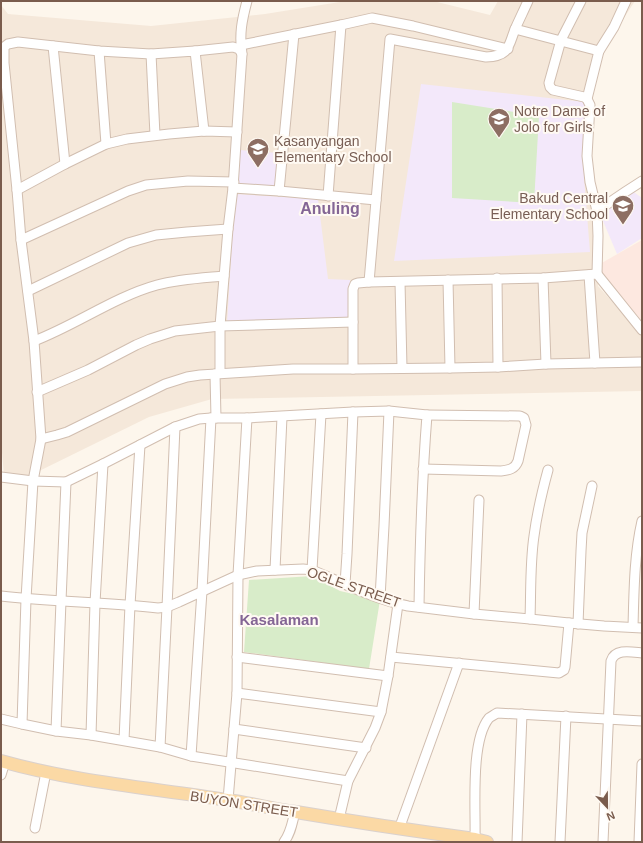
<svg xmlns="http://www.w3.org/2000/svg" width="643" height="843" viewBox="0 0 643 843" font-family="Helvetica,sans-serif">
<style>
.residential{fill:#f5e8da}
.commercial{fill:#fde8e0}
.education{fill:#f3e8fa}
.green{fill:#d8ecc9}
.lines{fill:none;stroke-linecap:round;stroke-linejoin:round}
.minor-casing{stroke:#d1beb0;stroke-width:11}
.major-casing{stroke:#dad1cd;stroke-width:14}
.minor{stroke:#fff;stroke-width:9}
.major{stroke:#fbd9a5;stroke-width:12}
.labels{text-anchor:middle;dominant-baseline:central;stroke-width:4;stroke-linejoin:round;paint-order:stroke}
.education-label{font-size:14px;fill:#785e54;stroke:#fffaf3;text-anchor:start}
.street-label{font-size:14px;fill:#7a5c4d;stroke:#fffaf3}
.neighbourhood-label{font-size:15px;font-weight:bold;fill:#846695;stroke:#fffaf3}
.quarter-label{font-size:16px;font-weight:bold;fill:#846695;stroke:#fffaf3}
</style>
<rect width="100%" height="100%" fill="#fdf6ec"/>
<!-- residential -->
<path class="residential" d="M346 1H433L490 15 498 1H635L603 50 592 100 590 176 596 215 598 286 642 335V391L212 399 149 417 29 476 4 475 1 441V5L8 14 151 26 265 14Z"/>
<!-- commercial -->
<path class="commercial" d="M642 240V321L600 272V264Z"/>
<!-- education -->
<g class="education">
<path d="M421 84 585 102 584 177 590 252 394 261Z"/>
<path d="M239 150 279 153 277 188 236 185Z"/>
<path d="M631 190 642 198V238L617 254 600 214Z"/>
<path d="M235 194 318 199 328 279 350 280 349 319 227 323Z"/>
</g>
<!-- green -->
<g class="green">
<path d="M452 102 539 116 534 203 452 198Z"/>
<path d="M312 576 340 591 380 600 369 669 244 652 249 580Z"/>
</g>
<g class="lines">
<!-- minor casing -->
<g class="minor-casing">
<g id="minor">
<path d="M581 1 561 40 549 83 550 87 553 90 584 97 587 99 590 105 587 156 590 182 597 211 598 236 597 274"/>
<path d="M515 29 599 51"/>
<path d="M241 45 341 25 372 18 413 26 508 49"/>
<path d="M53 46 65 164"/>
<path d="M99 51 106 144"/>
<path d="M195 51 233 47 239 49 242 54"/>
<path d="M151 54 155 135"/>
<path d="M587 99 599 51 614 27 626 1"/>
<path d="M233 188 279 191 376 200"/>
<path d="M17 190 65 164 106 144 127 139 169 134 204 131 237 132"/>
<path d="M279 191 294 34"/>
<path d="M328 196 341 25"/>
<path d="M597 211 625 192 642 181"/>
<path d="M21 240 128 191 146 185 188 181 234 182"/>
<path d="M589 275 595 363"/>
<path d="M497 278 498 367"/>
<path d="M543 278 546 364"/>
<path d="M448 280 450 368"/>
<path d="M369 282 390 39 486 57C511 56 508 45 516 27 520 18 524 10 528 1"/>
<path d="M400 282 402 368"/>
<path d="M28 291 128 243 156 235 187 232 228 229"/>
<path d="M34 341C76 325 114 297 157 285 179 279 202 278 224 276"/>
<path d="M353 369V289L355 284 358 283 369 282 543 278 597 274 642 330"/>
<path d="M220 373V326L228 229 233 188 242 54C239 34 242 20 247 1"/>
<path d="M215 374 216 418"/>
<path d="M37 392 88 370 136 345 150 339 175 331 220 326 353 322"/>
<path d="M41 439 57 435 67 432 165 384 187 377 200 375 293 369H353L450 368 498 367 546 364 642 362"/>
<path d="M423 469 501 471C509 470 515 469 518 461L526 425 524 418 520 416 427 415"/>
<path d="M1 477 33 481 66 482 103 464 175 427 199 419 211 418H247L353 412 389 411 427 415C422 479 420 543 419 607"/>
<path d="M275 570 282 417"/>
<path d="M312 570 321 414"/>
<path d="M345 584 347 554 353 412"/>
<path d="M1 596C53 602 106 602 158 608L167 607 179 602 238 575 257 571 303 569 312 570C343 583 374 599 408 606L474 614 530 619 569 623 604 626 642 628"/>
<path d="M380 598 384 526 389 411"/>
<path d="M474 614 479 500"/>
<path d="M530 619C531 591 530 563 534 536 537 513 542 492 548 470"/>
<path d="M578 624 581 551 582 533 592 486"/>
<path d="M633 627C634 592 634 556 642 521"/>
<path d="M237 657 388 676"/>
<path d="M391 657 559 673 564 670 565 667 569 623"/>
<path d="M237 693 381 712"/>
<path d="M1 719 22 724 56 731 91 735 160 747 191 756 348 781"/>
<path d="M22 724 26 599 33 481 41 439 34 341 21 240 17 190 4 63V47L8 44 18 42 99 51 151 54 195 51 204 131"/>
<path d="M234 729 366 748"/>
<path d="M56 731 61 601 66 482"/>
<path d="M91 735 95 603 103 464"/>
<path d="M124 740 130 605 140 445"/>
<path d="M160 747 167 607 175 427"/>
<path d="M191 756 202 591 211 418"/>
<path d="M1 775 5 762"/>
<path d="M228 800 237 693 238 575 247 418"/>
<path d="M339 819 348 781 375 728 381 712 388 676 398 604"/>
<path d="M35 828 46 772"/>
<path d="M399 829 459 663"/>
<path d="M475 839C476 809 470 741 489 718 492 716 494 715 497 713L642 721"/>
<path d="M284 842C291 833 292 823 295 812"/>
<path d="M517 842 518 817 522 714"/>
<path d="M560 842 566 716"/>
<path d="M603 842 611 661C615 648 632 652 642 653"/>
<path d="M639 842 642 764"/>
</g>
</g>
<!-- major casing -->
<g class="major-casing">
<path id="major" d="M1 761C75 782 152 788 227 800 250 803 273 809 296 812 355 822 415 831 475 839L487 842"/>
</g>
<!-- minor -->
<use href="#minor" class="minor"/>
<!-- major -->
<use href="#major" class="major"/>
</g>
<!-- icons -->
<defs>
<g id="school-pin" transform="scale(1.15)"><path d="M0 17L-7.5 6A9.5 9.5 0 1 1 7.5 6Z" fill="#8d6e63" stroke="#fffaf3"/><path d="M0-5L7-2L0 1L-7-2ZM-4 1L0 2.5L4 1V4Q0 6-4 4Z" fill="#fff"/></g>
</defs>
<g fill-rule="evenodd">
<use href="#school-pin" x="499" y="119"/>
<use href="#school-pin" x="258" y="149"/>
<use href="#school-pin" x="623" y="206"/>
</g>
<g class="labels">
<!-- education labels -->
<g class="education-label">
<text x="514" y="111">Notre Dame of<tspan x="514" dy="16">Jolo for Girls</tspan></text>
<text x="274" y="141">Kasanyangan<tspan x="274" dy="16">Elementary School</tspan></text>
<text x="608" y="198" text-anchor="end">Bakud Central<tspan x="608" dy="16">Elementary School</tspan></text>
</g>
<!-- street labels -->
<g class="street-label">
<text transform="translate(354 587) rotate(19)">OGLE STREET</text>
<text transform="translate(244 804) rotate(9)">BUYON STREET</text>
</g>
<!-- neighbourhood labels -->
<g class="neighbourhood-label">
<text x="279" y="619">Kasalaman</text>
</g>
<!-- quarter labels -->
<g class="quarter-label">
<text x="330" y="208">Anuling</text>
</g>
</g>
<!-- border -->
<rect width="643" height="843" fill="none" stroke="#7a5c4d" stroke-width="4"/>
<!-- north arrow -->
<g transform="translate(607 807) rotate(158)" stroke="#fffaf3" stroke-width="3" paint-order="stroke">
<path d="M0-3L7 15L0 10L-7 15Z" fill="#7a5c4d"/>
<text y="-6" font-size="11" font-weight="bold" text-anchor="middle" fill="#7a5c4d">N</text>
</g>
</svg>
